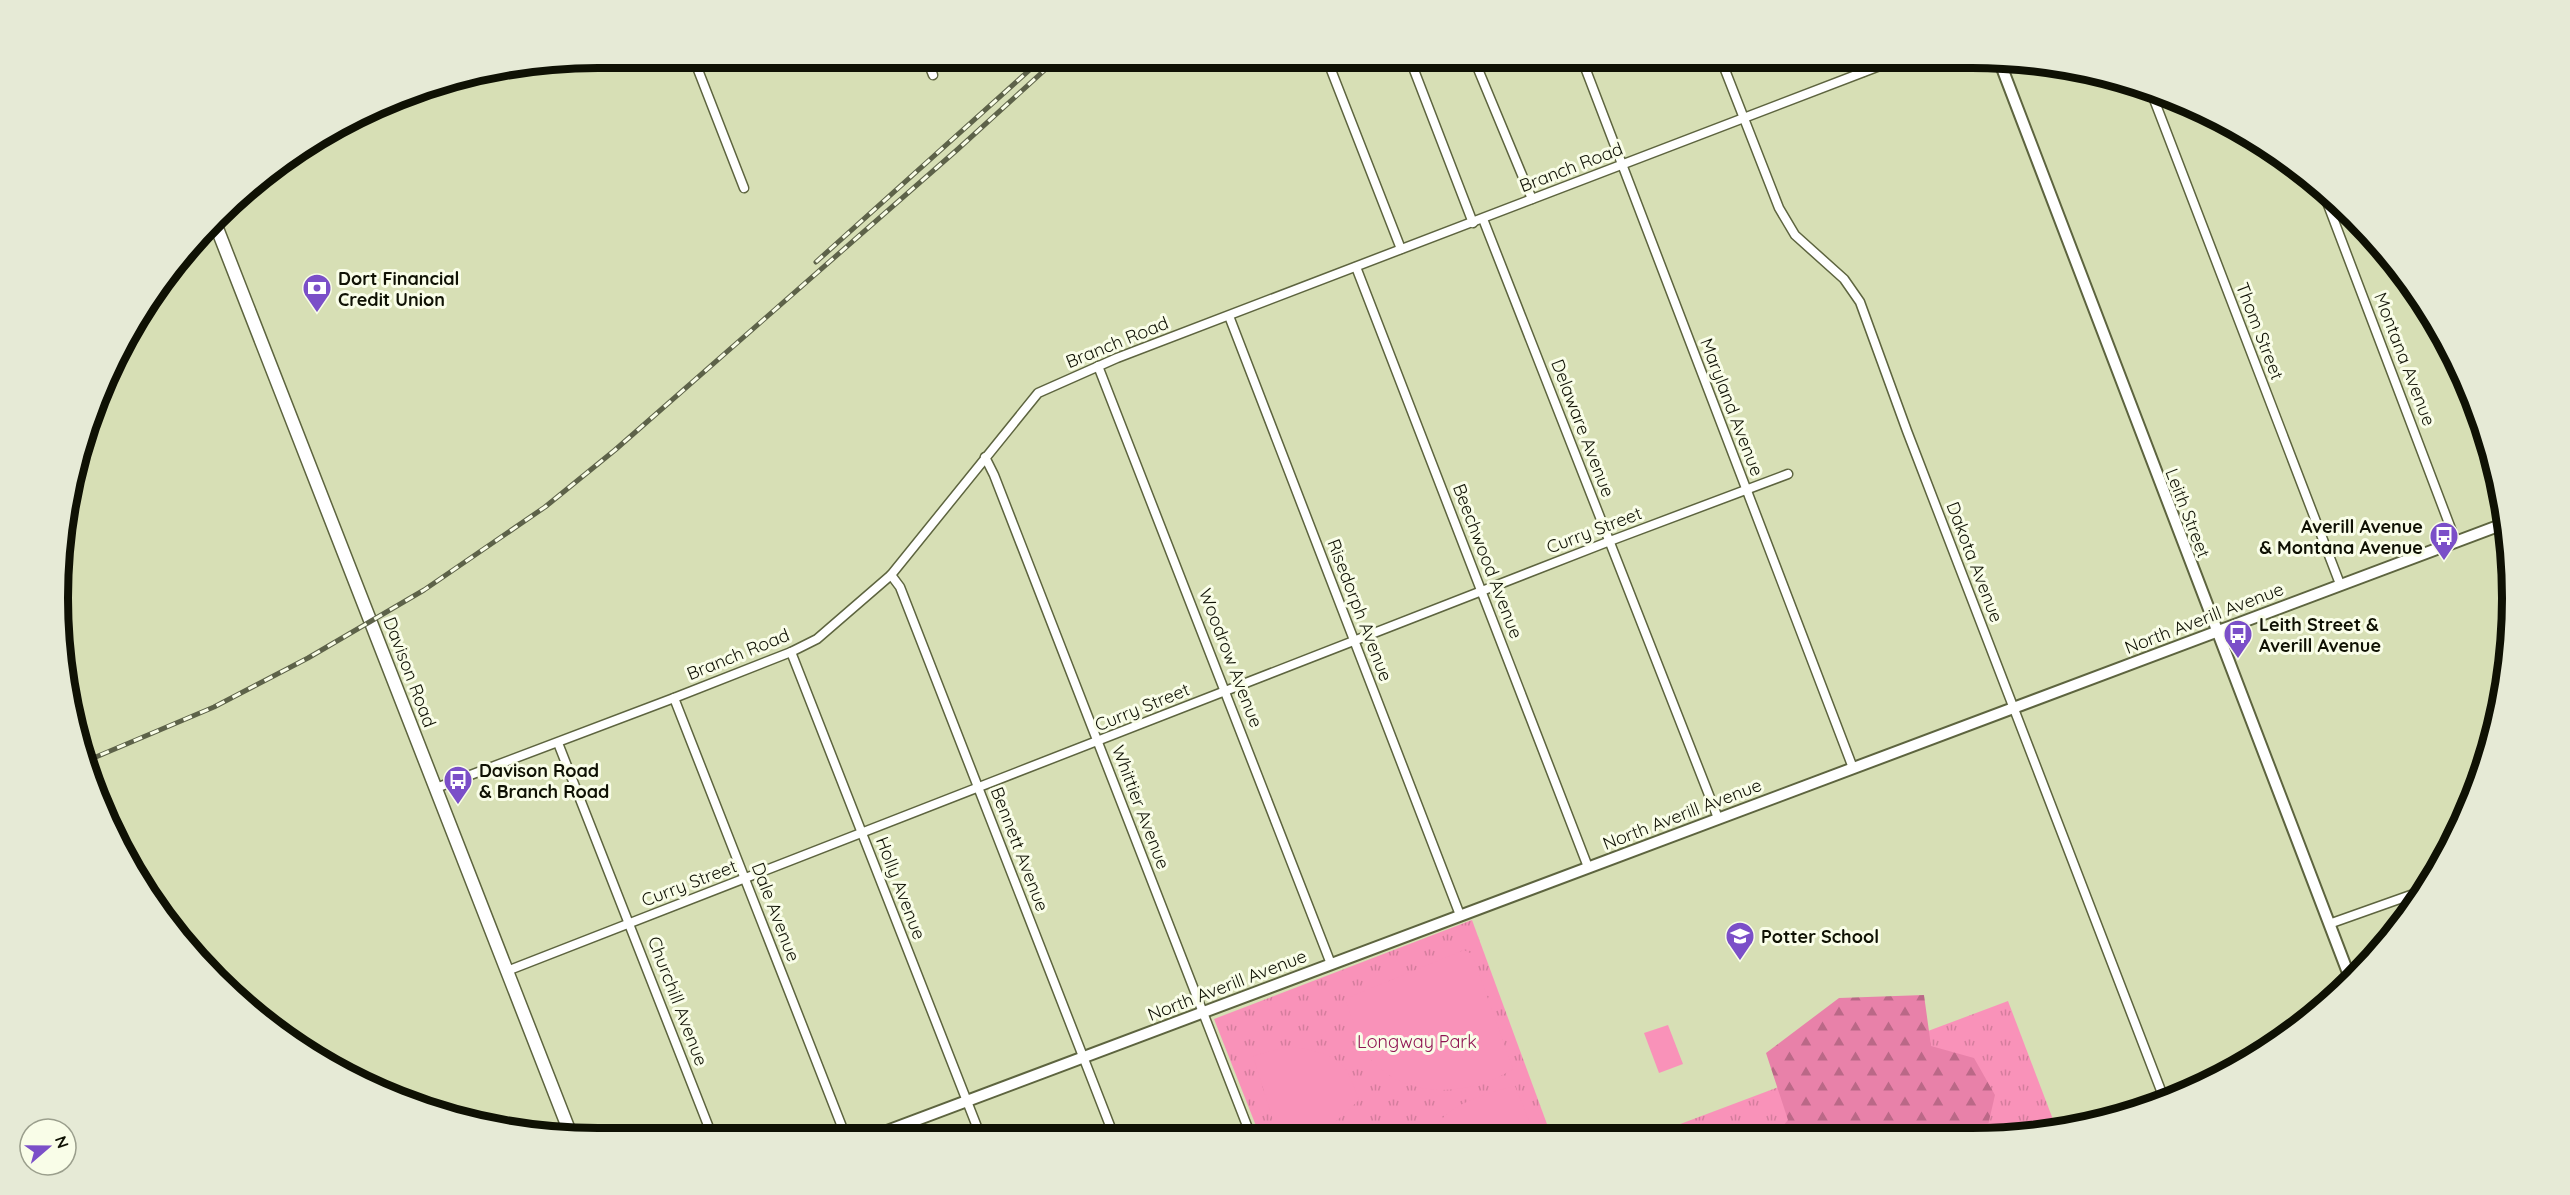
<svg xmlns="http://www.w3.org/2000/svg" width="2570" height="1195" viewBox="0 0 2570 1195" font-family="Quicksand,sans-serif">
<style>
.grass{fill:url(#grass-tufts)}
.forest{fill:url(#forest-firs)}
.pitch{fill:#f992b9}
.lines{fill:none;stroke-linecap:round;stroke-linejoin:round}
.minor-casing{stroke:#5d643f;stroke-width:11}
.tertiary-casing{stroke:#5d643f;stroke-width:14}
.secondary-casing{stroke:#5d643f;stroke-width:15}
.minor{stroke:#fff;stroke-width:8}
.tertiary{stroke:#fff;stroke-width:10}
.secondary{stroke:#fff;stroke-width:12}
.rail-casing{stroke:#5d6249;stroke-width:5}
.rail{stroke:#f9fde8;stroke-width:3;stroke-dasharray:9;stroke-linecap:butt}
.labels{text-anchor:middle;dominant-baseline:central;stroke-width:6;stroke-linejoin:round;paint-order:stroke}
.street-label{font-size:18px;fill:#0f1104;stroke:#f9fde8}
.poi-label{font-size:18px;font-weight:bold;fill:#0f1104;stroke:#f9fde8;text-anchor:start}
.park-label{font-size:18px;fill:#901453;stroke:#f9fde8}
.rim{fill:none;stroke:#0f1104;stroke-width:8}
</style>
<defs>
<pattern id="grass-tufts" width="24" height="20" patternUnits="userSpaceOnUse" patternTransform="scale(1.5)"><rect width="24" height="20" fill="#f992b9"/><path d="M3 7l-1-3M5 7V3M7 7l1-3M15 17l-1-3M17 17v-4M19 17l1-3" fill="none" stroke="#d47d9d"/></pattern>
<pattern id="forest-firs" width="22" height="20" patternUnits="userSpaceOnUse" patternTransform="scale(1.5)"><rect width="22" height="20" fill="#e881a9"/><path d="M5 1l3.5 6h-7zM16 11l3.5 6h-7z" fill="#ba6887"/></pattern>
</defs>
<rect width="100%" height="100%" fill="#d7dfb5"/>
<!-- grass -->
<g class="grass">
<path d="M1472 920 1551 1135 1260 1136 1214 1019Z"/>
<path d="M2008 1001 2057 1130 2043 1133 1651 1135Z"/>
</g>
<!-- forest -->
<path class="forest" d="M1924 995 1931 1046 1974 1058 1995 1095 1986 1134H1776L1788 1120 1766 1053 1839 998Z"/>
<!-- pitch -->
<g class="pitch">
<path d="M1464 950 1472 954 1513 1069C1468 1097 1407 1100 1370 1059 1360 1048 1351 1014 1345 999Z"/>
<path d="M1668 1025 1683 1064 1659 1073 1644 1033Z"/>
<path d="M1286 1047C1305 1048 1332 1052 1345 1068 1351 1076 1355 1090 1359 1100L1320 1136H1279L1277 1133 1253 1056Z"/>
<path d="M1515 1086 1535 1135H1431C1443 1105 1486 1093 1515 1086Z"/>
</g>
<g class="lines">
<!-- minor casing -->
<g class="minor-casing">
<g id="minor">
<path d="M693 57 744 188"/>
<path d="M926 57 933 75"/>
<path d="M1326 57 1401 249"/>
<path d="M1409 57 1473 223"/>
<path d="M1473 57 1532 199"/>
<path d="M1581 57 1853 768"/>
<path d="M1720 57 1779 208 1795 235 1844 279 1860 302 1907 431 2165 1101"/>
<path d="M1858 57 1863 72"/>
<path d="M2150 89 2340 584"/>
<path d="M2322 189 2456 542"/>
<path d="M1483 219 1718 818"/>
<path d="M1356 267 1588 867"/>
<path d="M1229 316 1460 915"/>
<path d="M1098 366 1331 964"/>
<path d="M985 457 994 475 1251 1136"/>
<path d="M891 575 900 587 1114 1136"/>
<path d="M791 652 981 1137"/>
<path d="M674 698 846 1137"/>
<path d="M558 743 713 1138"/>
<path d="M436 788 674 698 791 652 817 639 891 575 1038 393 1117 358 1903 57"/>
<path d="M2329 924 2422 891"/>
<path d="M507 971 1610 541 1788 474"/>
</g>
</g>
<!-- tertiary casing -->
<g class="tertiary-casing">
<g id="tertiary">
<path d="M1999 60 2350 978"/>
<path d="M871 1137 2506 523"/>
</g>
</g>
<!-- secondary casing -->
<g class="secondary-casing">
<path id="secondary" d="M215 223 571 1135"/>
</g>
<!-- minor -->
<use href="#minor" class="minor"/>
<!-- tertiary -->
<use href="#tertiary" class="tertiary"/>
<!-- secondary -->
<use href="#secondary" class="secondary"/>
<!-- rail casing -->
<g class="rail-casing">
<g id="rail">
<path d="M816 262 1044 57"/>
<path d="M84 762 214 707 308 658 424 590 545 507 615 450 958 149 1059 57"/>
</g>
</g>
<!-- rail -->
<use href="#rail" class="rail"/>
</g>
<!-- icons -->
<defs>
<g id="bank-pin" transform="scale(1.5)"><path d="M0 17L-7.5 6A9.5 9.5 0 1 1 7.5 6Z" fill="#7b4fc8" stroke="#f9fde8"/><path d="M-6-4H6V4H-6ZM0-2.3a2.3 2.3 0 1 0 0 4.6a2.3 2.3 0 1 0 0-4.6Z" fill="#fff"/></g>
<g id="bus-pin" transform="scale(1.5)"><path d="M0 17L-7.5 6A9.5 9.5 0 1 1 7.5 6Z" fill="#7b4fc8" stroke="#f9fde8"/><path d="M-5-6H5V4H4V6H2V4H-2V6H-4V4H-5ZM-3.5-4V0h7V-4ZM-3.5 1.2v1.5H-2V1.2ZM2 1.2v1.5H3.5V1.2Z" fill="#fff"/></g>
<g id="school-pin" transform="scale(1.5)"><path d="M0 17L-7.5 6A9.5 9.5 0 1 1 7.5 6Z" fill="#7b4fc8" stroke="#f9fde8"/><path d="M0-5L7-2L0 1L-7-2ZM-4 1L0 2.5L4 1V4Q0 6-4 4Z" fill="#fff"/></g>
</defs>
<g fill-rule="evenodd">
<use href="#bank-pin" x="317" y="288"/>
<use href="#bus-pin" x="2444" y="536"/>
<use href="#bus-pin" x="2238" y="634"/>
<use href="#bus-pin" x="458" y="780"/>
<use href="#school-pin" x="1740" y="936"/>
</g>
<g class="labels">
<!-- street labels -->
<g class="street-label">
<text transform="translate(1571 167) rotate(-21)">Branch Road</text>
<text transform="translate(2260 331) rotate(69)">Thom Street</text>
<text transform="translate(1117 342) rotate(-22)">Branch Road</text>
<text transform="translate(2405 359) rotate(69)">Montana Avenue</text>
<text transform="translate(1732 407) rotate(69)">Maryland Avenue</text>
<text transform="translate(1583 428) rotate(69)">Delaware Avenue</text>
<text transform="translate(2188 513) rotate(69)">Leith Street</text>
<text transform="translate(1594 530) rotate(-21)">Curry Street</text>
<text transform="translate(1488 561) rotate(69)">Beechwood Avenue</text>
<text transform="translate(1975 562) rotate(69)">Dakota Avenue</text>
<text transform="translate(1360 610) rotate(69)">Risedorph Avenue</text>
<text transform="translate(2204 618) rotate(-21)">North Averill Avenue</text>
<text transform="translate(738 654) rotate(-22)">Branch Road</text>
<text transform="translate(1231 658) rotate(69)">Woodrow Avenue</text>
<text transform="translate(410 672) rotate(69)">Davison Road</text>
<text transform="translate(1142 707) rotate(-22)">Curry Street</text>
<text transform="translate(1141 807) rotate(69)">Whittier Avenue</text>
<text transform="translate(1682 814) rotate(-21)">North Averill Avenue</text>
<text transform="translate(1020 849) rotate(69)">Bennett Avenue</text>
<text transform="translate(689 883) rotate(-21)">Curry Street</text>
<text transform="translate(901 888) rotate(69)">Holly Avenue</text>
<text transform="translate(776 912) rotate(69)">Dale Avenue</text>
<text transform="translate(1227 985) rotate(-21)">North Averill Avenue</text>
<text transform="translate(678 1001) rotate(69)">Churchill Avenue</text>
</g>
<!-- poi labels -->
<g class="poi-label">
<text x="338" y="278">Dort Financial<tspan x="338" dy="21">Credit Union</tspan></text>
<text x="2423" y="526" text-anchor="end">Averill Avenue<tspan x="2423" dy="21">&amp; Montana Avenue</tspan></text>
<text x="2259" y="624">Leith Street &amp;<tspan x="2259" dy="21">Averill Avenue</tspan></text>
<text x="479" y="770">Davison Road<tspan x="479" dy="21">&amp; Branch Road</tspan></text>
<text x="1761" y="936">Potter School</text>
</g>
<!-- park labels -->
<g class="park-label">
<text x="1417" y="1041">Longway Park</text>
</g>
</g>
<!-- crop -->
<path d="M0 0H2570V1195H0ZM598 68H1972A530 530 0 0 1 2502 598V598A530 530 0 0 1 1972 1128H598A530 530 0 0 1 68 598V598A530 530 0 0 1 598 68Z" fill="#e6ead6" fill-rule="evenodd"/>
<path class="rim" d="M598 68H1972A530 530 0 0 1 2502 598V598A530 530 0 0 1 1972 1128H598A530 530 0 0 1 68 598V598A530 530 0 0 1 598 68Z"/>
<!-- north arrow -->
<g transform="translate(48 1147) rotate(70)"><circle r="28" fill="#f9fde8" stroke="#9b9f8d" stroke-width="1.5"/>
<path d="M0-4.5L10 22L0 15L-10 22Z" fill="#7b4fc8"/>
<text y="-9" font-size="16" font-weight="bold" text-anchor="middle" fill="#0f1104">N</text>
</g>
</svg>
